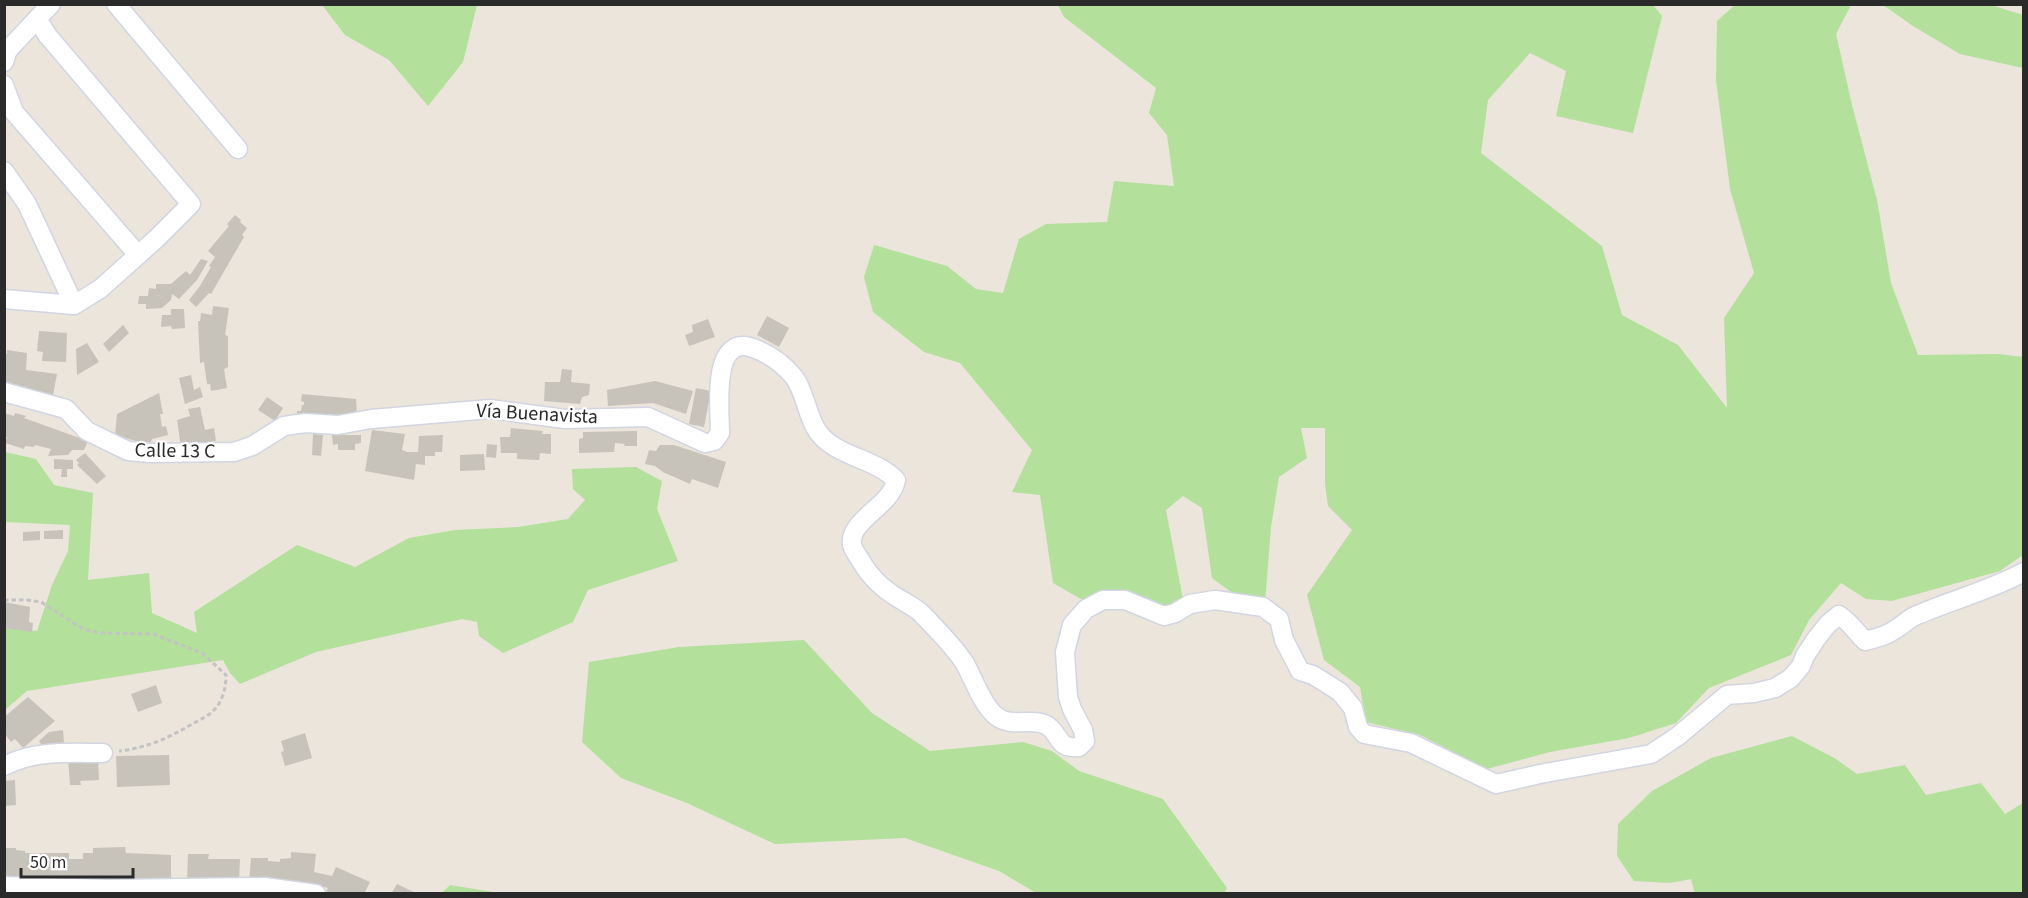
<svg xmlns="http://www.w3.org/2000/svg" width="2028" height="898" viewBox="0 0 2028 898" font-family="'Source Sans 3',sans-serif">
<style>
.green{fill:#b3e09b}
.building{fill:#c7c3bb}
.lines{fill:none;stroke-linecap:round;stroke-linejoin:round}
.minor-casing{stroke:#d2d5e2;stroke-width:21}
.path{stroke:#c3c3c3;stroke-width:3;stroke-dasharray:4.5 3;stroke-linecap:butt}
.minor{stroke:#fff;stroke-width:18}
.labels{text-anchor:middle;dominant-baseline:central;stroke-width:4.5;stroke-linejoin:round;paint-order:stroke}
.street-label{font-size:20px;fill:#2a2a2a;stroke:#fff}
</style>
<rect width="100%" height="100%" fill="#ebe5dc"/>
<!-- green -->
<g class="green">
<path d="M322 5H477L463 62 428 106 389 60 345 35Z"/>
<path d="M1058 5H1653L1662 16 1633 133 1556 116 1566 71 1530 53 1488 100 1481 153 1602 246 1622 315 1678 345 1727 408 1724 318 1754 273 1730 189 1716 80 1717 21 1735 5H1851L1836 34 1852 105 1877 200 1891 283 1918 355 1999 354 2023 357V555L2000 571 1892 601 1866 599 1841 583 1809 620 1791 655 1709 688 1676 723 1629 738 1550 752 1487 769 1420 735 1366 722 1360 687 1324 660 1307 595 1352 530 1328 506 1325 484V428H1301L1307 458 1279 477 1271 527 1264 616 1212 578 1202 508 1183 496 1166 510 1185 610 1170 625 1152 620 1126 609 1100 610 1053 583 1040 495 1012 492 1032 450 960 363 924 352 873 312 864 277 874 245 947 266 976 289 1003 293 1019 239 1046 224 1107 222 1114 181 1174 186 1167 135 1149 113 1156 88 1064 17Z"/>
<path d="M1883 5H1991L2023 15V68L1960 54 1913 26Z"/>
<path d="M5 452 36 459 54 485 93 493 88 580 149 573 152 613 197 633 194 612 297 545 355 567 409 538 455 530 518 527 568 519 585 500 573 489 572 469 636 467 662 481 657 509 678 561 588 590 573 622 503 653 479 636 477 622 462 619 316 652 240 684 230 673 223 660 27 691 5 710V628L37 631 52 585 68 551 70 525 5 522Z"/>
<path d="M804 640 872 713 930 751 1023 742 1052 751 1079 771 1163 799 1227 888 1224 893H1036L999 871 905 838 775 844 687 803 621 778 582 742 589 662 679 647Z"/>
<path d="M1792 736 1836 759 1857 774 1905 765 1926 795 1981 783 2005 814 2023 803V893L1695 894 1691 879 1670 883 1634 881 1617 856 1618 824 1652 791 1711 758Z"/>
<path d="M450 885 499 893H442Z"/>
</g>
<!-- building -->
<g class="building">
<path d="M235 215 241 220 240 222 247 228 242 235 244 237 211 294 209 293 196 307 189 300 200 286 211 267 209 266 215 257 208 251 229 226 227 224Z"/>
<path d="M201 259 208 261 197 280 179 299 172 294 171 300 162 308 146 309V304H138L139 296H148L149 288 156 289V284H171L186 271 190 275Z"/>
<path d="M213 306 229 308 225 335 228 336V367L224 369 227 388 211 391 210 384H207L204 362 200 363 198 321H200L201 313 212 315Z"/>
<path d="M171 309H184L185 328 172 329 171 326 161 327 162 315H171Z"/>
<path d="M767 316 789 328 779 347 757 335Z"/>
<path d="M708 319 715 337 689 346 685 335 693 332 692 325Z"/>
<path d="M123 325 129 333 109 352 103 344Z"/>
<path d="M39 331 67 333 66 362 42 361 43 352 37 351Z"/>
<path d="M87 343 99 362 77 375 76 349Z"/>
<path d="M7 350 27 353 26 370 57 374 53 395H46L4 386V353L7 354Z"/>
<path d="M562 369 572 370 571 382 590 384 589 395 582 397 580 404 544 401 545 382H560Z"/>
<path d="M191 375 194 390 200 387 203 397 185 404 179 378Z"/>
<path d="M655 381 693 391 686 414 653 403 608 406 607 390Z"/>
<path d="M696 388 711 391 704 427 689 424Z"/>
<path d="M159 393 163 414H160L162 427 166 426 168 435 152 439 151 442 143 443 115 435 117 414Z"/>
<path d="M302 394 356 399 357 413 354 417 297 416V411H301L302 405H304V402L301 401Z"/>
<path d="M267 397 283 408 275 421 258 410Z"/>
<path d="M200 407 205 430 214 428 216 441 181 447 177 420 190 416 188 409Z"/>
<path d="M4 413 14 416 15 413 26 416 24 418 88 441 84 450H72L68 455 48 456 51 449 35 445 34 447 25 446 24 449 5 443 7 437 4 436Z"/>
<path d="M511 428 543 431 542 434H551V454L540 453 539 460 517 459V453H501L500 437H510Z"/>
<path d="M372 430 405 434 402 450 407 452H418L419 436 443 435 442 452H435V456H425V465L416 464 414 480 365 471Z"/>
<path d="M637 431V446H624L625 444 615 443 614 452 579 453V439L583 438V432Z"/>
<path d="M313 434 323 435 321 456 312 455Z"/>
<path d="M332 435H361V443L355 444V450H338V444L333 445Z"/>
<path d="M487 444 497 445 496 458 486 457Z"/>
<path d="M660 445H674L726 462 718 488 692 479 690 484 663 472 655 466 645 464 649 450 656 451Z"/>
<path d="M85 453 106 476 97 484 77 465 79 463 76 460Z"/>
<path d="M484 454 485 470 460 471V455Z"/>
<path d="M54 459 73 460V469H67V477H61L62 469H54Z"/>
<path d="M63 530V539H44V531Z"/>
<path d="M40 531V540L23 541V532Z"/>
<path d="M4 602 30 607 29 622 33 623 32 632 4 628Z"/>
<path d="M156 685 162 703 138 712 131 694Z"/>
<path d="M28 697 55 721 23 748 15 739 11 742 4 733V717Z"/>
<path d="M63 730 64 743 51 746V744L44 749 39 741 49 732Z"/>
<path d="M305 733 312 758 285 766 281 752 284 751 281 741Z"/>
<path d="M169 755 170 785 117 787 116 756Z"/>
<path d="M98 757 99 780 80 781 81 785H70L68 759Z"/>
<path d="M15 780 16 805 4 806V781Z"/>
<path d="M125 847 126 853 171 855V881L4 880V848H16V850L25 851V853H69V859H83V853H93V848Z"/>
<path d="M291 852 316 854 314 872 332 876 336 867 370 882 364 894H332L326 891 328 888 313 884 249 882 251 858H268V861L280 862V859L291 858Z"/>
<path d="M188 854H209L208 859H240L239 881 187 882Z"/>
<path d="M397 884 418 894H391Z"/>
</g>
<g class="lines">
<!-- minor casing -->
<g class="minor-casing">
<g id="minor">
<path d="M116 4 238 149"/>
<path d="M4 62 8 50 51 4"/>
<path d="M4 85 14 112 138 255"/>
<path d="M4 171 27 204 74 305"/>
<path d="M4 299 74 305 100 289 156 239 191 204 48 36 37 19"/>
<path d="M4 392 66 409 87 431 128 451 150 453 234 452 252 446 284 426 305 423 338 425 371 419 490 409 565 419 648 417 705 443 714 441 720 433C720 406 710 328 758 350 773 356 783 364 794 377 805 391 807 417 818 432 836 457 875 458 896 480 892 506 848 520 852 545 853 550 858 556 861 561 871 579 885 591 903 601 909 605 916 608 922 614 936 629 952 644 964 662 973 677 982 705 996 716 1012 729 1033 716 1048 726 1062 737 1057 749 1079 747L1085 741 1083 730 1072 709 1068 697 1065 652 1072 625 1086 609 1103 600H1125L1164 616 1175 613 1190 604 1215 600 1263 607 1279 619 1284 640 1300 671 1313 675 1340 692 1353 708 1358 727 1364 734 1411 743 1496 784 1540 774 1651 754 1678 736 1727 695 1754 693 1775 688 1791 678 1801 666 1805 656 1816 639 1828 624 1839 615C1850 622 1856 632 1865 641 1877 638 1886 636 1896 629 1903 625 1908 619 1915 616 1951 600 1989 591 2024 572"/>
<path d="M4 766C35 750 69 753 103 753"/>
<path d="M4 886 108 889 265 887 316 894"/>
</g>
</g>
<!-- path -->
<path class="path" d="M4 600H27L41 602 83 629 99 633 153 634 202 653 226 675C226 687 223 701 214 710 209 716 201 719 194 723 170 737 148 748 119 751"/>
<!-- minor -->
<use href="#minor" class="minor"/>
</g>
<g class="labels">
<!-- street labels -->
<g class="street-label">
<text transform="translate(537 414) rotate(3)">Vía Buenavista</text>
<text transform="translate(175 451) rotate(1)">Calle 13 C</text>
</g>
</g>
<!-- border -->
<rect width="2028" height="898" fill="none" stroke="#2a2a2a" stroke-width="12"/>
<!-- scale -->
<path d="M21 868v9h112v-9" fill="none" stroke="#2a2a2a" stroke-width="3"/>
<text x="30" y="868" font-size="18" fill="#2a2a2a" stroke="#ffffff" stroke-width="4.5" paint-order="stroke">50 m</text>
</svg>
